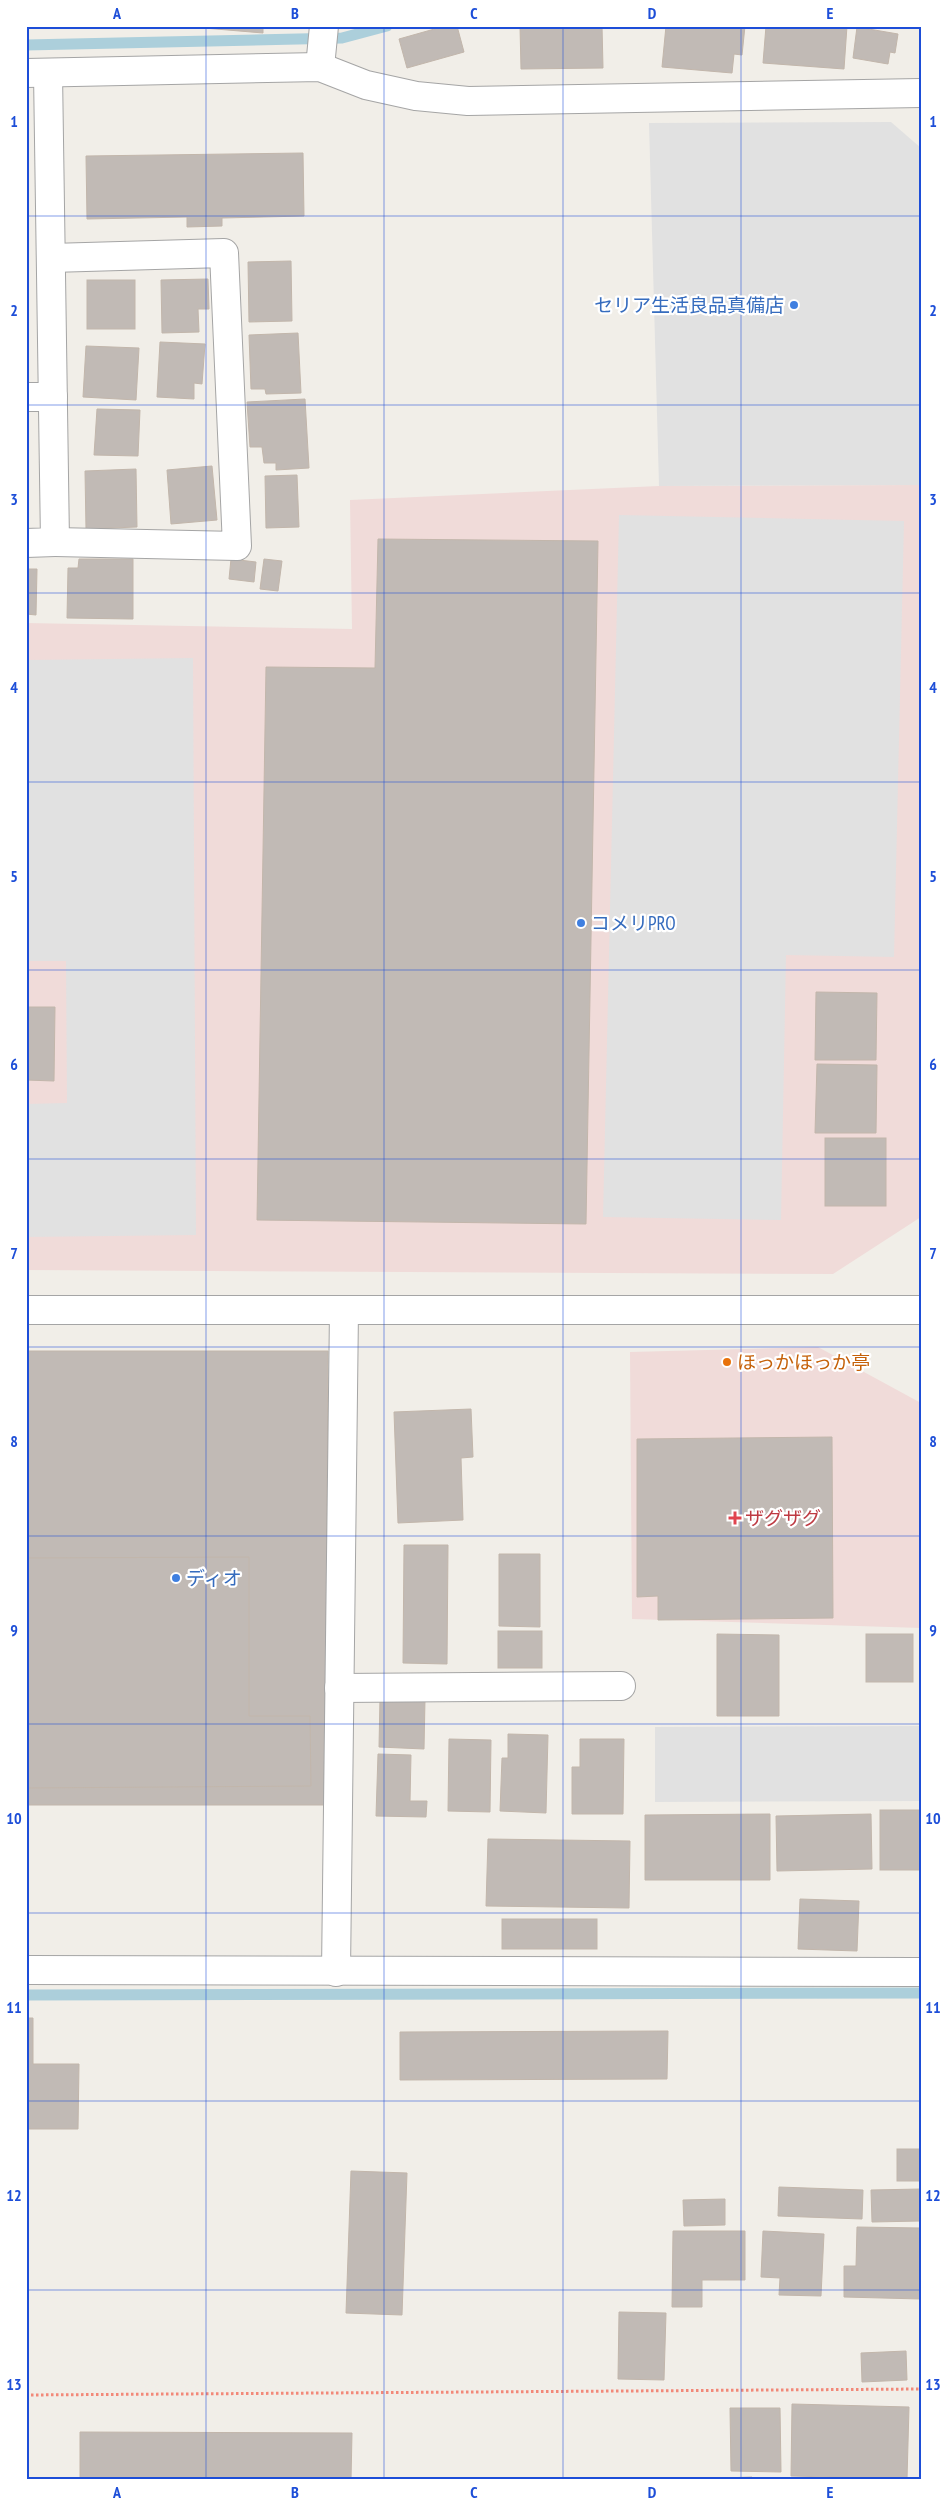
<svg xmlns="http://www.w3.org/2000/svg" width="947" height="2506" viewBox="0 0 947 2506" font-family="'PT Sans Narrow','Noto Sans JP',sans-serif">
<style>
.commercial{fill:#f0dbd9}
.parking{fill:#e1e1e1}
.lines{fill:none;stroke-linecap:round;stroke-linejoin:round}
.stream{stroke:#accfdb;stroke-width:11}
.building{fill:#c1bab5;stroke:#c2b6ab}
.minor-casing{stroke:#a5a5a5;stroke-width:30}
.tertiary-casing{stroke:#a5a5a5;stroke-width:30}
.path{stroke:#f28878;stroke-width:3;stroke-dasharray:2.5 2.5;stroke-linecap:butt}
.minor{stroke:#fff;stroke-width:28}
.tertiary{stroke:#fff;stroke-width:28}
.grid{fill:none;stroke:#1d4ed8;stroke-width:1;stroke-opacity:0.55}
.shop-dot{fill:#3f7fe0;stroke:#fff;stroke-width:2}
.food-dot{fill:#e8710a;stroke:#fff;stroke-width:2}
.health-dot{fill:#e0444e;stroke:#fff;stroke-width:2}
.labels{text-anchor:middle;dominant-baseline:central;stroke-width:4.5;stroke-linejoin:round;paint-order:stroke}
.shop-label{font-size:19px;fill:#366cbe;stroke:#fff;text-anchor:start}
.food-label{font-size:19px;fill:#c56008;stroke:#fff;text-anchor:start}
.health-label{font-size:19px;fill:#be3a42;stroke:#fff;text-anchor:start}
.neatline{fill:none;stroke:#1d4ed8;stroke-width:2}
.grid-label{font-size:16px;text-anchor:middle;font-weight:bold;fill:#1d4ed8}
</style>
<rect width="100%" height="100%" fill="#f1eee8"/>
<!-- commercial -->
<g class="commercial">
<path d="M921 485V1217L833 1274 26 1270V623L352 629 350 500 659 486Z"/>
<path d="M818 1347 921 1403V1628L632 1619 630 1352Z"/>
</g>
<!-- parking -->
<g class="parking">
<path d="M891 122 921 148V485L659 486 649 123Z"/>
<path d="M619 515 904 521 894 957 786 955 781 1220 603 1217Z"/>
<path d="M193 658 196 1235 26 1237V1104L67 1103 66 961H26V660Z"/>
<path d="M921 1726V1801L655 1802V1727Z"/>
</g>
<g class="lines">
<!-- stream -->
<g class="stream">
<path d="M26 45 342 38 387 26"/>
<path d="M26 1995 921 1993"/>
</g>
</g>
<!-- building -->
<g class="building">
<path d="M204 26H263V33L204 28Z"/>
<path d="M445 26H457L464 52 407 68 399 39Z"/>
<path d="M520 26H602L603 68 521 69Z"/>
<path d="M666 26H745L742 55 734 54 732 73 662 67Z"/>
<path d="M766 26H847L844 69 763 63Z"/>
<path d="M857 27 898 34 895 53 890 52 888 64 853 58Z"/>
<path d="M303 153 304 216 222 218V226L187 227V217L87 219 86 156Z"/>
<path d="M291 261 292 321 249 322 248 262Z"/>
<path d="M208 279 209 309H198L199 332 162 333 161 280Z"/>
<rect x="87" y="280" width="48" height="49"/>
<path d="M298 333 301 393 266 394 265 389H251L249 335Z"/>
<path d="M160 342 205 344 202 384 194 383V399L157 397Z"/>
<path d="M86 346 139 348 136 400 83 397Z"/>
<path d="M305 399 309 468 276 470V463H264L262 447H250L247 402Z"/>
<path d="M97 409 140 410 138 456 94 455Z"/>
<path d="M212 466 217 520 171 524 167 470Z"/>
<path d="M136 469 137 527 86 529 85 471Z"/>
<path d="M297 475 299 527 266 528 265 476Z"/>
<path d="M378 539 598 541 586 1224 257 1220 266 667 375 668Z"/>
<path d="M79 559H133V619L67 618 68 568H78Z"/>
<path d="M231 559 256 562 254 582 229 579Z"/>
<path d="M264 559 282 561 278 591 260 589Z"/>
<path d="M26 569H37L36 615 26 614Z"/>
<path d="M816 992 877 993 876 1060H815Z"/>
<path d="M27 1007H55L54 1081 26 1080Z"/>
<path d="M817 1064 877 1065 876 1133H815Z"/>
<rect x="825" y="1138" width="61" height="68"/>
<path d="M26 1351H328L325 1805H26Z"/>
<path d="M471 1409 473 1457 461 1458 463 1520 398 1523 394 1412Z"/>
<path d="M832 1437 833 1618 658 1620V1596L637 1597V1439Z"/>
<path d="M404 1545H448L447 1664 403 1663Z"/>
<path d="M499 1554H540V1627L499 1626Z"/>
<path d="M249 1557V1716H310L311 1786 26 1788V1558Z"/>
<rect x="498" y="1631" width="44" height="37"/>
<path d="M717 1634 779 1635V1716H717Z"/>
<rect x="866" y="1634" width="47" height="48"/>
<path d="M380 1698 425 1699 424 1749 379 1747Z"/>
<path d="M508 1734 548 1735 546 1813 500 1811 502 1758H508Z"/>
<path d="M449 1739 491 1740 490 1812 448 1811Z"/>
<path d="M580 1739H624L623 1814H572V1767H580Z"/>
<path d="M378 1754 411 1755 410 1801H427L426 1817 376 1816Z"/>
<rect x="880" y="1810" width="41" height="60"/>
<path d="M770 1814V1880H645V1815Z"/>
<path d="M871 1814 872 1869 777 1871 776 1816Z"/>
<path d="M488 1839 630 1841 629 1908 486 1906Z"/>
<path d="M800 1899 859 1901 857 1951 798 1949Z"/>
<rect x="502" y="1919" width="95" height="30"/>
<path d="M26 2018H33V2064H79L78 2129H26Z"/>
<path d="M668 2031 667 2079 400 2080V2032Z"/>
<rect x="897" y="2149" width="24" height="32"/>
<path d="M351 2171 407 2173 402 2315 346 2313Z"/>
<path d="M779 2187 863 2190 862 2219 778 2216Z"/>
<path d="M921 2189V2221L872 2222 871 2190Z"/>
<path d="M725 2199V2225L684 2226 683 2200Z"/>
<path d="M857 2227 921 2228V2299L844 2297V2266H856Z"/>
<path d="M673 2231H745V2280H702V2307H672Z"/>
<path d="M763 2231 824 2234 821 2296 779 2295 780 2278 761 2277Z"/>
<path d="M619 2312 666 2313 664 2380 618 2379Z"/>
<path d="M906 2351 907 2380 862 2382 861 2353Z"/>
<path d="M792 2404 909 2407 907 2479 791 2476Z"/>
<path d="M730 2408H780L781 2472 731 2471Z"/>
<path d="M80 2432 352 2433 351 2480H80Z"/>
<path d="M752 2477 753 2480H723V2478Z"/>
</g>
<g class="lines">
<!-- minor casing -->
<g class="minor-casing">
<g id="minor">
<path d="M320 67 324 26"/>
<path d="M26 73 320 67 366 85 416 96 468 101 921 93"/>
<path d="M51 258 224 253 237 546 55 542"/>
<path d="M26 397H53"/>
<path d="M26 543 55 542 48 73"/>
<path d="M339 1688 621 1686"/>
<path d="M26 1970 921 1972"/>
<path d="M336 1972 344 1310"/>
</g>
</g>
<!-- tertiary casing -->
<g class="tertiary-casing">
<path id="tertiary" d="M26 1310H921"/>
</g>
<!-- path -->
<path class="path" d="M26 2395 921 2389"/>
<!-- minor -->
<use href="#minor" class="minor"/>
<!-- tertiary -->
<use href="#tertiary" class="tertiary"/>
</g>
<!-- grid -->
<path class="grid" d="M206 26V2480M384 26V2480M563 26V2480M741 26V2480M26 216H921M26 405H921M26 593H921M26 782H921M26 970H921M26 1159H921M26 1347H921M26 1536H921M26 1724H921M26 1913H921M26 2101H921M26 2290H921"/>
<!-- markers -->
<g class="shop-dot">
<circle cx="794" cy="305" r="5"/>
<circle cx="581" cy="923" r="5"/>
<circle cx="176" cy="1578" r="5"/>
</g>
<circle class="food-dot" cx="727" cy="1362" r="5"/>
<path class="health-dot" d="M732.5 1510.5h5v5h5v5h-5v5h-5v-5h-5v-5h5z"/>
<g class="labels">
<!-- shop labels -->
<g class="shop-label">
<text x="784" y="305" text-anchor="end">セリア生活良品真備店</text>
<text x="591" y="923">コメリPRO</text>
<text x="186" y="1578">ディオ</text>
</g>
<!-- food labels -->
<g class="food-label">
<text x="737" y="1362">ほっかほっか亭</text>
</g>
<!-- health labels -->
<g class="health-label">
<text x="745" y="1518">ザグザグ</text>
</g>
</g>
<!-- border -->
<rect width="947" height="2506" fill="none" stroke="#ffffff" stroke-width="55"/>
<rect x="28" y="28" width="892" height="2450" class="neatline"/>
<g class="grid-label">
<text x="117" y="19">A</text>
<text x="295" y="19">B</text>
<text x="474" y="19">C</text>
<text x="652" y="19">D</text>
<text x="830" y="19">E</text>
<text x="14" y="127">1</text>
<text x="933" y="127">1</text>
<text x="14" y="316">2</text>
<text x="933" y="316">2</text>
<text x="14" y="505">3</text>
<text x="933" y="505">3</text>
<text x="14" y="693">4</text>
<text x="933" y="693">4</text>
<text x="14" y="882">5</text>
<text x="933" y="882">5</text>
<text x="14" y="1070">6</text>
<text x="933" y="1070">6</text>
<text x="14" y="1259">7</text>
<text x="933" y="1259">7</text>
<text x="14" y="1447">8</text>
<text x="933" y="1447">8</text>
<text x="14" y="1636">9</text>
<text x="933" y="1636">9</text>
<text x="14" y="1824">10</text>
<text x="933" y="1824">10</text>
<text x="14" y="2013">11</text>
<text x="933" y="2013">11</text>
<text x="14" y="2201">12</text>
<text x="933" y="2201">12</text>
<text x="14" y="2390">13</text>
<text x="933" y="2390">13</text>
<text x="117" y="2498">A</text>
<text x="295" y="2498">B</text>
<text x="474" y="2498">C</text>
<text x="652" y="2498">D</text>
<text x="830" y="2498">E</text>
</g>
</svg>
